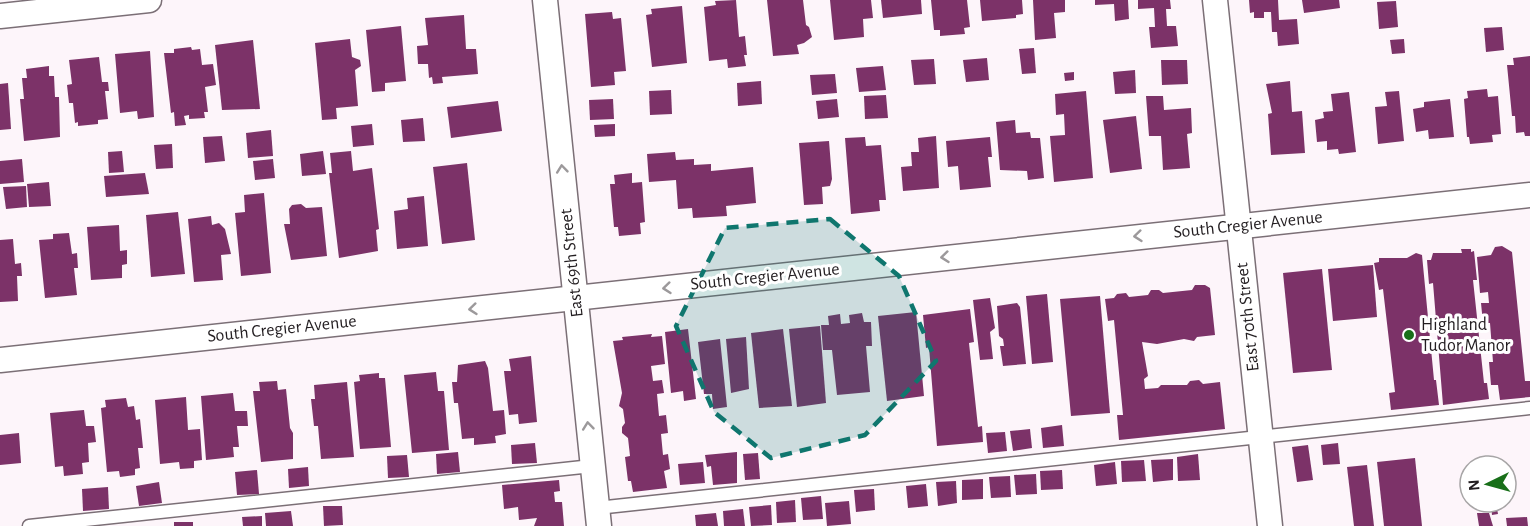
<svg xmlns="http://www.w3.org/2000/svg" width="1530" height="526" viewBox="0 0 1530 526" font-family="'Alegreya Sans',sans-serif">
<style>
.building{fill:#7c3268}
.lines{fill:none;stroke-linecap:round;stroke-linejoin:round}
.service-casing{stroke:#7b6f76;stroke-width:15}
.minor-casing{stroke:#7b6f76;stroke-width:27}
.service{stroke:#fff;stroke-width:12}
.minor{stroke:#fff;stroke-width:24}
.oneway{stroke:#9c999b}
.marked{fill:#0f766e;fill-opacity:0.2;stroke:#0f766e;stroke-width:4.5;stroke-dasharray:12 8;stroke-linejoin:round}
.poi-dot{fill:#186f19;stroke:#fff;stroke-width:2}
.labels{text-anchor:middle;dominant-baseline:central;stroke-width:6;stroke-linejoin:round;paint-order:stroke}
.street-label{font-size:18px;fill:#221d20;stroke:#fff}
.poi-label{font-size:18px;fill:#221d20;stroke:#fff;text-anchor:start}
</style>
<rect width="100%" height="100%" fill="#fdf5fa"/>
<!-- building -->
<g class="building">
<path d="M736 0 739 37 745 36 747 55H744L746 66 728 68 727 59 709 61 704 7 716 5 715 1Z"/>
<path d="M767 0H803L806 25 809 27 812 37 804 43 797 45 799 54 773 56Z"/>
<path d="M830 0H871L873 18 863 19 864 37 834 40Z"/>
<path d="M881 0H921L922 14 883 18Z"/>
<path d="M931 0H967L970 27 964 28 965 34 940 36V30H934Z"/>
<path d="M980 0H1022L1023 14 1016 15V18L982 21Z"/>
<path d="M1033 0H1065V12L1054 13 1056 38 1035 40Z"/>
<path d="M1095 0H1128L1129 19 1115 21 1114 4 1095 5Z"/>
<path d="M1138 0H1170L1171 9H1166L1167 26H1176L1178 46 1151 48 1149 27H1155L1154 8 1138 9Z"/>
<path d="M1249 0H1278L1279 20 1297 19 1299 44 1278 46 1277 32H1272L1271 12H1264V18H1254V12L1250 13Z"/>
<path d="M1302 0H1339L1340 8 1304 13Z"/>
<path d="M1396 1 1398 27 1379 29 1377 2Z"/>
<path d="M682 6 687 63 652 67 646 15 652 14 651 9Z"/>
<path d="M612 12 613 19 621 18 626 71 614 72 615 85 591 87 585 14Z"/>
<path d="M464 15 466 49H476L478 74 442 77 443 83 433 84 432 77 429 78 428 64H418L417 46 428 45 425 18Z"/>
<path d="M401 26 406 81 385 83V91L372 92 366 30Z"/>
<path d="M1502 27 1504 50 1486 52 1484 28Z"/>
<path d="M350 39 352 57 360 60 361 66 355 70 358 106 336 108 337 119 322 120 315 43Z"/>
<path d="M1404 39 1405 53 1392 54 1390 40Z"/>
<path d="M253 40 260 109 222 110 215 45Z"/>
<path d="M191 47 192 50 200 49 202 65 213 64 216 85 205 87 208 112H204L205 118 189 119V115L184 116 186 125 175 126 174 112 171 113 164 53H174V49Z"/>
<path d="M1034 48 1036 73 1022 74 1019 49Z"/>
<path d="M150 51 154 117 138 119 137 111 120 113 115 54Z"/>
<path d="M1530 56V136H1525L1524 132 1516 133 1515 116H1512L1507 65H1514L1513 58Z"/>
<path d="M99 57 102 82H108L109 91H105L108 119 98 120V124L78 126V122L75 123 73 103H69L67 85 72 84 69 60Z"/>
<path d="M987 58 989 80 966 82 963 60Z"/>
<path d="M934 59 936 84 914 85 911 60Z"/>
<path d="M1161 60H1187L1188 84 1162 85Z"/>
<path d="M49 66V76H54L55 97H59L60 137 24 141 20 99H24L22 78H27L26 69Z"/>
<path d="M883 66 886 90 859 92 856 68Z"/>
<path d="M1135 70 1136 93 1115 94 1113 72Z"/>
<path d="M1074 72V80L1065 81 1064 73Z"/>
<path d="M835 74 837 93 812 95 810 75Z"/>
<path d="M761 81 762 104 738 106 737 83Z"/>
<path d="M1290 81 1292 112 1302 111 1305 153 1271 155 1268 114 1272 113 1266 84Z"/>
<path d="M8 83 11 129 0 130V84Z"/>
<path d="M1487 89 1488 97 1498 96 1501 134 1492 135 1493 142 1470 144 1469 137H1467L1464 99 1468 98 1467 91Z"/>
<path d="M671 90 672 114 650 115 649 91Z"/>
<path d="M1086 91 1093 178 1054 182 1050 136 1065 135 1064 114 1056 115 1055 94Z"/>
<path d="M1399 91 1404 141 1378 144 1375 107 1387 106 1385 92Z"/>
<path d="M1349 92 1356 152 1339 154 1338 149 1327 150V141L1317 142 1315 120 1324 118 1323 112 1333 111 1331 94Z"/>
<path d="M886 95 888 118 865 119 864 96Z"/>
<path d="M1146 96H1163L1164 110 1191 108 1192 133 1187 134 1190 168 1163 170 1161 136H1149Z"/>
<path d="M613 99 614 119 590 120 589 100Z"/>
<path d="M837 99 839 117 818 119 816 101Z"/>
<path d="M1450 99 1454 137 1429 139 1428 130 1416 132 1413 109 1424 107V102Z"/>
<path d="M498 101 502 131 451 138 447 107Z"/>
<path d="M1136 116 1142 169 1110 173 1103 120Z"/>
<path d="M423 118 425 141 403 142 401 120Z"/>
<path d="M1015 120 1016 133 1030 132 1031 138H1040L1044 178 1028 180 1027 171 1000 170 996 122Z"/>
<path d="M372 124 374 145 353 147 351 126Z"/>
<path d="M615 124V136L595 137 594 125Z"/>
<path d="M271 130 273 156 248 158 246 133Z"/>
<path d="M222 136 225 161 205 163 203 137Z"/>
<path d="M936 136 939 188 903 191 901 167 912 166 911 152H919L918 138Z"/>
<path d="M865 137 866 146 881 145 886 200H879L880 211 851 214 845 138Z"/>
<path d="M990 137 992 157H988L991 187 960 190 958 166 948 167 946 141Z"/>
<path d="M829 141 832 179 830 186 822 187 823 204 804 205 799 143Z"/>
<path d="M172 144 173 168 156 169 154 145Z"/>
<path d="M122 151 124 172 109 173 108 152Z"/>
<path d="M323 151 326 174 302 176 300 154Z"/>
<path d="M351 151 353 171 372 168 379 229 376 230 378 251 339 258 329 173H332L330 153Z"/>
<path d="M675 152 676 160 694 159V165L711 164V171L753 167 756 203 726 206 727 216 693 218 692 208 678 209 676 180 649 182 647 154Z"/>
<path d="M22 159 24 182 0 184V161Z"/>
<path d="M273 159 275 178 255 180 253 161Z"/>
<path d="M467 163 475 240 442 244 433 167Z"/>
<path d="M145 173 149 194 106 197 104 176Z"/>
<path d="M632 173V183L642 182 645 222 640 223 641 234 619 236 618 227H614L610 184H615L614 175Z"/>
<path d="M49 182 51 206 29 207 27 184Z"/>
<path d="M26 186 27 207 6 209 3 187Z"/>
<path d="M264 193 271 273 241 276 235 213 245 212 244 195Z"/>
<path d="M424 196 428 246 397 249 394 211 408 209 407 198Z"/>
<path d="M301 204 306 208 322 207 327 256 291 260 284 224H290L289 209 292 205Z"/>
<path d="M178 212 185 274 151 277 146 215Z"/>
<path d="M211 216 212 225 219 223 225 229 231 254 221 255 223 280 194 282 188 219Z"/>
<path d="M119 225 120 251 127 250V264L122 265V278L91 280 87 227Z"/>
<path d="M69 233 72 254 77 253 78 268H74L77 295 45 298 39 240 53 239V234Z"/>
<path d="M13 239 15 264 21 263 22 276H17L18 301 0 302V240Z"/>
<path d="M1502 246 1512 252 1525 381H1530V397L1500 400 1498 385H1491L1489 362H1493L1490 323H1483L1481 303H1489L1488 292 1480 293 1477 257 1491 255 1495 247Z"/>
<path d="M1461 249H1471V252L1474 251 1477 280H1473L1484 383H1487L1489 399 1443 405 1433 283 1429 284 1427 260H1431L1433 253H1462Z"/>
<path d="M1416 253 1422 255 1434 380H1436L1439 405 1391 410 1389 393 1395 392 1383 289 1379 290 1374 263 1379 262V258H1407Z"/>
<path d="M1373 265 1377 317 1333 321 1328 269Z"/>
<path d="M1322 269 1332 370 1293 373 1283 273Z"/>
<path d="M1195 285H1205L1210 288 1215 335 1197 337 1194 341 1184 339 1157 344 1142 342 1148 376 1144 379 1145 389 1158 388 1161 385H1187L1190 381 1199 380 1203 384 1220 382 1225 429 1119 440 1117 415H1123L1114 320 1108 321 1105 299 1114 298 1117 294 1126 293 1129 297 1148 295 1151 290H1159L1163 293 1192 290Z"/>
<path d="M1047 294 1053 362 1032 364 1026 296Z"/>
<path d="M1100 296 1110 413 1071 416 1060 299Z"/>
<path d="M990 298 995 328 990 332 993 359 980 360 973 300Z"/>
<path d="M1017 303 1020 307 1026 364 1003 366 1000 346H1004L1003 339 999 336 997 306Z"/>
<path d="M970 309 974 342 969 343 978 427 982 426 983 442 937 446 929 347 926 348 923 315Z"/>
<path d="M916 312 924 396 887 401 878 316Z"/>
<path d="M862 313 864 322H871L872 346H866L870 392 837 395 832 350H823L821 325H829L828 316 840 314 841 324 850 323 849 315Z"/>
<path d="M820 326 826 403 797 407 789 329Z"/>
<path d="M688 329 696 399 684 401 683 391 671 393 665 332Z"/>
<path d="M783 329 792 406 759 408 751 333Z"/>
<path d="M652 334 651 337 662 336 665 364 651 366 653 381 662 380 664 393 657 394 659 416 666 415 668 433 661 434 663 455 668 454 670 469 664 471 667 488 633 492 631 481H628L625 457 630 456 628 438 622 433V427L625 423 623 409 619 406 622 393 613 341 623 340 622 337Z"/>
<path d="M746 337 749 389 731 393 726 339Z"/>
<path d="M720 339 727 407 713 409 712 394H704L698 342Z"/>
<path d="M531 356 537 422 519 424 518 414 509 415 504 371H511L509 359Z"/>
<path d="M485 361 488 368 493 411 504 410 506 434 495 436 496 443 474 445V438L462 439 458 403H454L452 382H457L458 365Z"/>
<path d="M436 372 438 391H444L449 450 412 453 404 375Z"/>
<path d="M379 373V378H385L391 447 360 449 354 382 360 381 359 375Z"/>
<path d="M277 381 278 390 286 389 290 428 293 433V459L261 462 253 391H260L259 382Z"/>
<path d="M347 382 354 457 321 459 318 426H314L311 399H315L314 385Z"/>
<path d="M233 393 235 411H247L248 426H237L239 447H233L234 457 206 460 201 396Z"/>
<path d="M186 397 188 430 200 429 202 460 194 461V468L180 469 179 462 160 464 155 400Z"/>
<path d="M126 398 128 407 134 406 136 420 140 419 143 448H138L140 468 135 469V475L120 477 119 471 107 472 101 408 106 407 105 400Z"/>
<path d="M84 410 86 426H94L96 442 88 443 89 462 82 463 83 474 64 476 63 466 55 467 50 413Z"/>
<path d="M1062 425 1064 446 1043 448 1041 428Z"/>
<path d="M1030 429 1032 448 1013 451 1010 431Z"/>
<path d="M1005 432 1007 451 988 453 986 433Z"/>
<path d="M19 433 21 463 0 465V435Z"/>
<path d="M535 443 537 463 512 464 511 445Z"/>
<path d="M1338 443 1340 464 1323 465 1321 445Z"/>
<path d="M1308 445 1313 480 1297 482 1292 447Z"/>
<path d="M458 452 460 472 437 474 436 454Z"/>
<path d="M737 452V483L713 485 711 466 707 467 705 455Z"/>
<path d="M758 453 760 479 745 480 743 454Z"/>
<path d="M1198 454 1200 480 1178 481 1177 457Z"/>
<path d="M407 455 409 477 388 478 387 456Z"/>
<path d="M1415 458 1422 526H1384L1377 462Z"/>
<path d="M1173 459V480L1153 482 1151 460Z"/>
<path d="M1144 460 1146 481 1122 482 1121 461Z"/>
<path d="M703 462 705 483 680 485 678 464Z"/>
<path d="M1115 462 1117 484 1096 486 1094 465Z"/>
<path d="M1367 465 1374 526H1354L1347 467Z"/>
<path d="M308 467 309 486 289 488 288 469Z"/>
<path d="M257 470 259 494 237 495 235 472Z"/>
<path d="M1062 470 1063 489 1041 490 1040 471Z"/>
<path d="M1036 474 1037 494 1016 495 1014 475Z"/>
<path d="M1010 476 1011 497 991 498 989 477Z"/>
<path d="M983 479V499L962 500V480Z"/>
<path d="M559 480 560 491 554 492 555 502H562L564 526H534L537 518 519 520 518 507 504 509 502 485Z"/>
<path d="M956 481 957 503 938 506 936 482Z"/>
<path d="M159 482 162 503 139 506 136 486Z"/>
<path d="M926 484 928 506 908 508 906 486Z"/>
<path d="M108 487 109 509 83 511 82 489Z"/>
<path d="M874 489 875 510 856 512 854 490Z"/>
<path d="M821 496 823 519 803 520 801 498Z"/>
<path d="M795 500 796 522 777 523 776 502Z"/>
<path d="M849 501 851 524 827 526 825 503Z"/>
<path d="M1491 504H1496L1498 514 1492 515Z"/>
<path d="M771 505 772 525 751 526 749 507Z"/>
<path d="M323 506H342L343 525 324 526Z"/>
<path d="M743 509 745 526H724L723 511Z"/>
<path d="M291 511 293 526H266L265 513Z"/>
<path d="M716 513 718 526H696L695 515Z"/>
<path d="M1477 513H1489L1493 526H1479Z"/>
<path d="M262 516V526H243L242 517Z"/>
<path d="M1527 517 1528 526H1507L1506 518Z"/>
<rect x="174" y="522" width="19" height="4"/>
</g>
<g class="lines">
<!-- service casing -->
<g class="service-casing">
<g id="service">
<path d="M597 508 1530 408"/>
<path d="M29 526 592 466"/>
</g>
</g>
<!-- minor casing -->
<g class="minor-casing">
<g id="minor">
<path d="M545 0 599 526"/>
<path d="M1215 0 1270 526"/>
<path d="M0 16 149 0"/>
<path d="M0 360 1530 195"/>
</g>
</g>
<!-- service -->
<use href="#service" class="service"/>
<!-- minor -->
<use href="#minor" class="minor"/>
</g>
<!-- one-way arrows -->
<defs><path id="oneway-chevron" d="M-2-3.5L2.5 0L-2 3.5" fill="none" stroke-width="1.6" stroke-linecap="round" stroke-linejoin="round" transform="scale(1.5)"/></defs>
<g class="oneway">
<use href="#oneway-chevron" transform="translate(562 169) rotate(-96)"/>
<use href="#oneway-chevron" transform="translate(1138 236) rotate(174)"/>
<use href="#oneway-chevron" transform="translate(945 257) rotate(174)"/>
<use href="#oneway-chevron" transform="translate(667 288) rotate(174)"/>
<use href="#oneway-chevron" transform="translate(473 309) rotate(174)"/>
<use href="#oneway-chevron" transform="translate(588 426) rotate(-96)"/>
</g>
<!-- marked area -->
<path class="marked" d="M830 219 899 276 936 361 865 435 771 458 714 412 676 326 725 228Z"/>
<!-- markers -->
<circle class="poi-dot" cx="1409" cy="335" r="6"/>
<g class="labels">
<!-- street labels -->
<g class="street-label">
<text transform="translate(1248 225) rotate(-6)">South Cregier Avenue</text>
<text transform="translate(572 263) rotate(-96)">East 69th Street</text>
<text transform="translate(765 277) rotate(-6)">South Cregier Avenue</text>
<text transform="translate(1248 317) rotate(-96)">East 70th Street</text>
<text transform="translate(282 329) rotate(-6)">South Cregier Avenue</text>
</g>
<!-- poi labels -->
<g class="poi-label">
<text x="1421" y="325">Highland<tspan x="1421" dy="21">Tudor Manor</tspan></text>
</g>
</g>
<!-- north arrow -->
<g transform="translate(1488 484) rotate(265)"><circle r="28" fill="#ffffff" stroke="#a7a5a6" stroke-width="1.5"/>
<path d="M0-4.5L10 22L0 15L-10 22Z" fill="#186f19"/>
<text y="-9" font-size="16" font-weight="bold" text-anchor="middle" fill="#221d20">N</text>
</g>
</svg>
